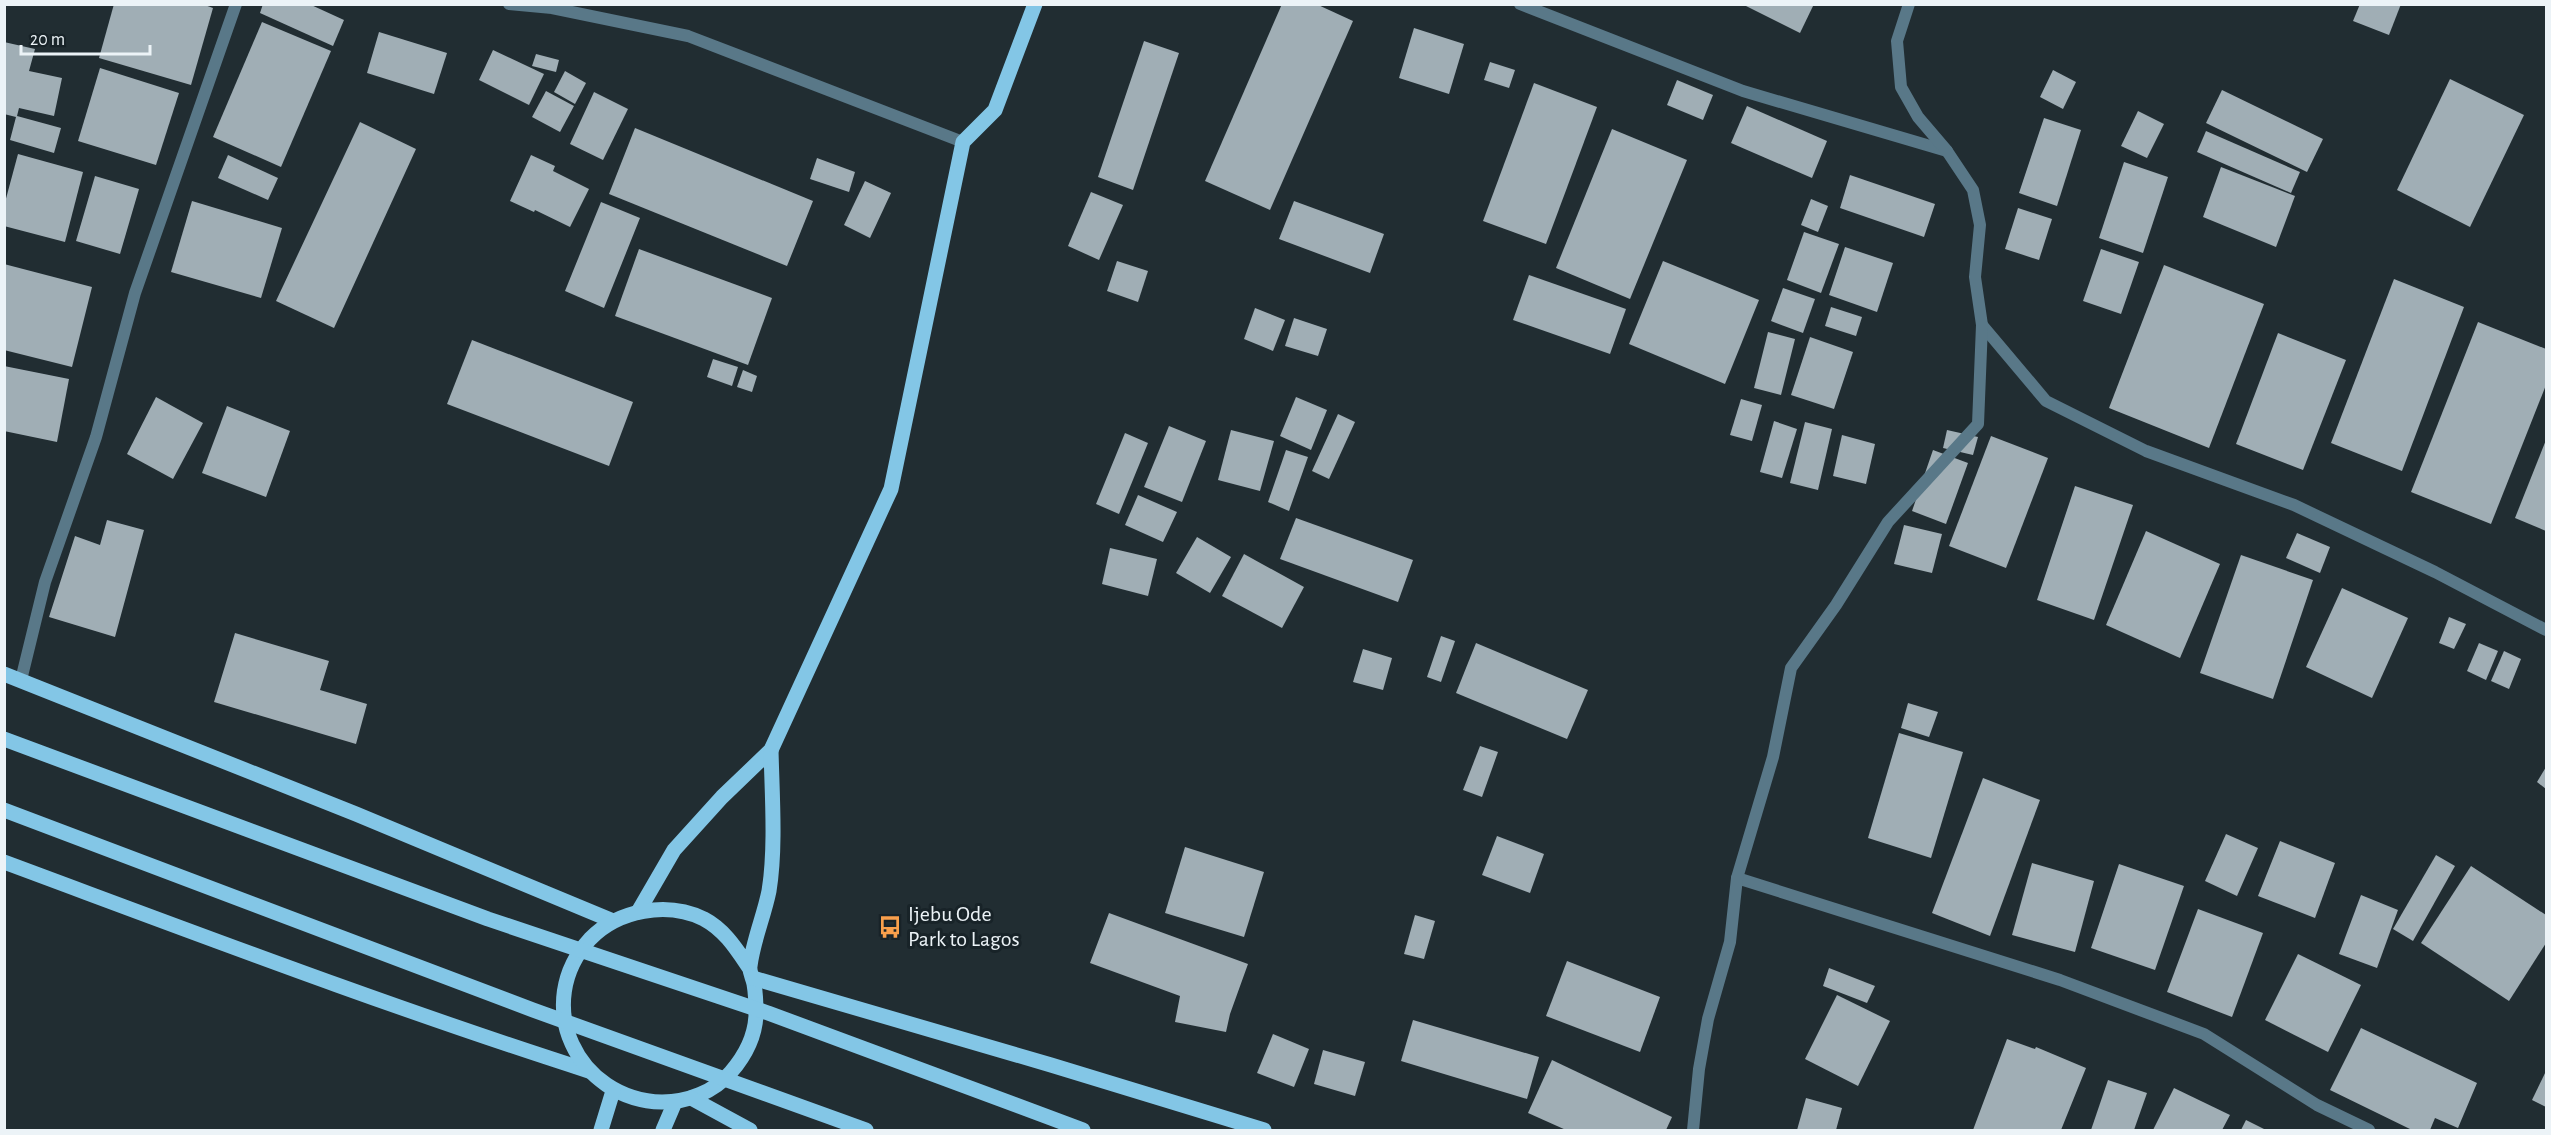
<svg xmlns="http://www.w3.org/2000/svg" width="2551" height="1135" viewBox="0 0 2551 1135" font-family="'Alegreya Sans',sans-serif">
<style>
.building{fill:#a0aeb5}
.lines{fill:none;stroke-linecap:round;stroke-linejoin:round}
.minor{stroke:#597888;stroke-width:12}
.primary{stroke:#83c6e6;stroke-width:15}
.primary-bridge{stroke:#83c6e6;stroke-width:15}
.labels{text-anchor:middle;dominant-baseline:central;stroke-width:6;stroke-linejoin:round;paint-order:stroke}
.poi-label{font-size:22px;fill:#ecf3f7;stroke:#182328;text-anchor:start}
</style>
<rect width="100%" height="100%" fill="#212d32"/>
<!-- building -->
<g class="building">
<path d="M114 4H202L213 8 191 85 99 58Z"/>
<path d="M263 4H309L344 20 333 46 260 13Z"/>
<path d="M1282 4H1316L1353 21 1270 210 1205 181Z"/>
<path d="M1742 4H1814L1800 33Z"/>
<path d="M2360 4H2401L2389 35 2353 21Z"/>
<path d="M262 22 331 51 281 167 213 137Z"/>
<path d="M1414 28 1464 44 1449 94 1399 78Z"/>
<path d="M379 32 447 53 434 94 367 73Z"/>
<path d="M1144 41 1179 53 1133 190 1098 177Z"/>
<path d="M4 42 35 49 29 71 62 78 54 116 19 108 17 116 61 128 54 153 10 140 16 117 4 114Z"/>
<path d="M493 50 544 74 529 105 479 80Z"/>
<path d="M536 54 559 60 556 72 532 66Z"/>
<path d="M1490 62 1515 70 1509 88 1484 80Z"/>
<path d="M100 68 179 93 156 165 78 141Z"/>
<path d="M2053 70 2076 82 2063 109 2040 97Z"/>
<path d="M565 71 586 83 575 104 554 92Z"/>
<path d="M2450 79 2524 115 2470 227 2397 190Z"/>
<path d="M1677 80 1713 95 1703 120 1667 105Z"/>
<path d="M1534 83 1597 107 1546 244 1483 221Z"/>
<path d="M2222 90 2323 139 2307 172 2206 123Z"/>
<path d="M546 91 574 106 560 132 532 117Z"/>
<path d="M594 92 628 109 603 160 570 144Z"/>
<path d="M1747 106 1827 141 1812 178 1731 143Z"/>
<path d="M2138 111 2164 124 2147 158 2121 146Z"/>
<path d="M2044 118 2081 130 2057 206 2019 193Z"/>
<path d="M360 122 416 149 334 328 276 301Z"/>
<path d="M635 128 813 201 787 266 609 194Z"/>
<path d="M1612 129 1687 160 1630 299 1556 268Z"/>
<path d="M2206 131 2300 172 2291 193 2197 152Z"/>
<path d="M18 154 83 172 65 242 4 226V206Z"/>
<path d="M228 155 278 178 268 200 218 178Z"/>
<path d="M531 155 555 166 553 171 589 189 570 227 535 210 534 212 510 201Z"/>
<path d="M817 158 855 172 849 192 810 179Z"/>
<path d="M2124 162 2168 177 2143 253 2099 238Z"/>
<path d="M2221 167 2295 196 2276 247 2203 217Z"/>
<path d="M1850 175 1935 204 1924 237 1840 208Z"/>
<path d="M95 176 139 189 120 254 76 241Z"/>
<path d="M865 181 891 193 870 238 844 225Z"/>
<path d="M1091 192 1123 205 1099 260 1068 246Z"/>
<path d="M1811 199 1828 206 1818 232 1801 225Z"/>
<path d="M192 201 282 228 261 298 171 272Z"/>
<path d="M1294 201 1384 234 1370 273 1279 239Z"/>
<path d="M601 202 640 218 604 308 565 291Z"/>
<path d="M2018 208 2052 219 2039 260 2005 249Z"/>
<path d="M1804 232 1839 244 1821 293 1787 280Z"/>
<path d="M1845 247 1893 263 1877 312 1829 295Z"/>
<path d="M639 249 772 298 748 365 615 316Z"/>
<path d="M2101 249 2139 262 2121 314 2083 301Z"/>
<path d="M1117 261 1148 271 1138 302 1107 291Z"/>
<path d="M1663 261 1759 300 1725 384 1629 344Z"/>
<path d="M4 264 92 287 72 367 4 350Z"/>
<path d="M2164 265 2264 304 2209 448 2109 408Z"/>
<path d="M1529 275 1626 309 1610 354 1513 320Z"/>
<path d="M2394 279 2464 307 2402 471 2331 443Z"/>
<path d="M1783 288 1815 299 1803 333 1771 321Z"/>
<path d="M1831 307 1862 317 1856 336 1825 326Z"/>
<path d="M1255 308 1285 320 1273 351 1244 339Z"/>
<path d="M1294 318 1327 329 1318 356 1285 346Z"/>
<path d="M2478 322 2546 349V385L2491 524 2411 492Z"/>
<path d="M1768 332 1795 339 1781 395 1754 388Z"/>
<path d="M2278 333 2346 360 2303 470 2236 444Z"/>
<path d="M1810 337 1853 352 1834 409 1791 395Z"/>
<path d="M472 340 633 402 609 466 447 404Z"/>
<path d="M713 359 738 367 732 386 707 377Z"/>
<path d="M4 366 69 379 57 442 4 431Z"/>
<path d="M743 370 757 376 752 392 737 387Z"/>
<path d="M156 397 203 423 173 479 127 454Z"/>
<path d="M1296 397 1327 410 1311 450 1280 436Z"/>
<path d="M1741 399 1762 405 1752 441 1730 435Z"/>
<path d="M227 406 290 431 266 497 202 473Z"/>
<path d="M1338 414 1355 422 1329 479 1312 471Z"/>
<path d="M1774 421 1797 429 1782 478 1760 472Z"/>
<path d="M1805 422 1832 429 1818 490 1790 483Z"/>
<path d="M1169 426 1206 441 1182 502 1144 487Z"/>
<path d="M1231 430 1274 441 1260 491 1218 480Z"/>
<path d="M1947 430 1978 437 1973 455 1943 448Z"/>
<path d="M1125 433 1148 443 1119 514 1096 504Z"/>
<path d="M1842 435 1875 444 1866 484 1833 476Z"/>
<path d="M1991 436 2048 458 2006 568 1949 546Z"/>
<path d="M2546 440V531L2515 518Z"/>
<path d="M1286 450 1308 457 1289 511 1268 502Z"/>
<path d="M1933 450 1968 463 1946 524 1912 511Z"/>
<path d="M2075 486 2133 505 2094 620 2037 600Z"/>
<path d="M1138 495 1177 512 1163 542 1125 525Z"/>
<path d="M1296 518 1413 560 1398 602 1280 559Z"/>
<path d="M107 520 144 530 115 637 49 617 75 536 100 545Z"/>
<path d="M1904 525 1942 534 1932 573 1894 564Z"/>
<path d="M2146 531 2220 564 2180 658 2106 625Z"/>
<path d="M2297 533 2330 547 2320 573 2286 558Z"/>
<path d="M1197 537 1231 557 1210 593 1176 573Z"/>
<path d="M1110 548 1157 559 1148 596 1102 584Z"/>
<path d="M1244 554 1304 587 1282 628 1222 596Z"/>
<path d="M2241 555 2313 580 2273 699 2200 673Z"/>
<path d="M2342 588 2408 618 2372 698 2306 667Z"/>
<path d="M2449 617 2466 624 2454 649 2439 643Z"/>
<path d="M235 633 329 661 320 690 367 704 356 744 214 702Z"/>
<path d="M1441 636 1455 641 1441 682 1427 677Z"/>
<path d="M1476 643 1588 690 1567 739 1456 693Z"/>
<path d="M2479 643 2498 651 2486 680 2467 671Z"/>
<path d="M1363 649 1392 658 1383 690 1353 682Z"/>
<path d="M2504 651 2521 659 2509 689 2491 681Z"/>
<path d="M1908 703 1938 712 1929 737 1901 728Z"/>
<path d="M1899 733 1963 752 1931 858 1868 838Z"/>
<path d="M1480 746 1498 752 1482 797 1463 790Z"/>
<path d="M2546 767V789L2537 782Z"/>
<path d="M1983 778 2040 800 1990 936 1932 913Z"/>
<path d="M2226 834 2258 848 2237 896 2205 881Z"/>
<path d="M1497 836 1544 854 1530 893 1482 875Z"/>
<path d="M2280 841 2335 863 2315 918 2258 896Z"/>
<path d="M1185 847 1264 872 1244 937 1165 913Z"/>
<path d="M2436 855 2455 866 2413 941 2393 929Z"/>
<path d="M2032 863 2094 881 2075 952 2012 935Z"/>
<path d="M2119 864 2184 886 2155 970 2091 948Z"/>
<path d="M2471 866 2546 915V943L2509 1001 2421 943Z"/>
<path d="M2361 895 2398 910 2377 968 2339 954Z"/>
<path d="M2198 909 2263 933 2232 1017 2167 992Z"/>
<path d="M1109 913 1248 964 1230 1014 1226 1032 1175 1022 1180 996 1090 963Z"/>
<path d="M1415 915 1435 921 1424 959 1404 954Z"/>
<path d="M2298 954 2361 985 2328 1052 2265 1020Z"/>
<path d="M1567 961 1660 997 1640 1052 1546 1016Z"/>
<path d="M1829 968 1875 986 1867 1003 1823 986Z"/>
<path d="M1837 995 1890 1021 1858 1086 1805 1059Z"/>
<path d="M1413 1020 1539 1057 1527 1099 1401 1061Z"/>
<path d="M2361 1028 2477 1083 2458 1128 2435 1118 2430 1130H2412L2330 1090Z"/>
<path d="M1273 1034 1309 1049 1294 1087 1257 1073Z"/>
<path d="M2007 1039 2035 1049 2036 1047 2086 1068 2061 1130H1973Z"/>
<path d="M1323 1050 1365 1062 1355 1096 1314 1084Z"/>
<path d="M1552 1060 1672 1117 1666 1130H1566L1528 1113Z"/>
<path d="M2546 1071V1107L2532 1100Z"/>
<path d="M2108 1080 2147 1093 2134 1130H2091Z"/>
<path d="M2174 1088 2230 1115 2222 1130H2153Z"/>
<path d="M1806 1098 1842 1108 1836 1130H1797Z"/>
<path d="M2246 1120 2266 1130H2241Z"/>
</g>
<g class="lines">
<!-- minor -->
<g class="minor">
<path d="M509 4 552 8 688 36 963 142"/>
<path d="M1520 4 1743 91 1947 151"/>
<path d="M1982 325 2046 401 2146 451 2294 505 2435 572 2546 630"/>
<path d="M21 680 45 582 96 437 135 293 236 4"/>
<path d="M1737 878 2060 980 2204 1034 2317 1105 2369 1130"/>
<path d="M1693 1130 1699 1069 1708 1019 1730 942 1737 878 1773 757 1791 668 1836 605 1888 522 1978 424 1982 325 1975 277 1980 225 1973 190 1947 151 1918 117 1901 87 1897 41 1909 4"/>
</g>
<!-- primary -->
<g class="primary">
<path d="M4 674 356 814 613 921"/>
<path d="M4 862C198 934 392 1008 589 1071"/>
<path d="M638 912 674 850 722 797 771 750 891 489 963 142 995 110 1035 4"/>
<path d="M750 969C737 950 725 930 704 919 667 901 618 910 590 939 531 1003 577 1100 662 1102 688 1102 714 1092 731 1072 744 1057 755 1037 756 1015 756 1004 756 995 754 984 753 978 749 972 750 966 753 941 764 916 769 891 776 848 772 794 771 750"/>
<path d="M753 978 1051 1065 1264 1130"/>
<path d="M691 1098 750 1130"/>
<path d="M601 1130 613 1091"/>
<path d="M663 1130 675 1102"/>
</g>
<!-- primary-bridge -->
<g class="primary-bridge">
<path d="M4 739 488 919 768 1013 1083 1130"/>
<path d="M4 810 533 1010 866 1130"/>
</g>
</g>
<!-- icons -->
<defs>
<g id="bus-bare" transform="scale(1.8)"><path d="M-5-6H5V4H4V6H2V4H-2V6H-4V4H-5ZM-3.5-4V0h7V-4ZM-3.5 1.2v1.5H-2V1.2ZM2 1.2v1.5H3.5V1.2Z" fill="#f9a04c" stroke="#182328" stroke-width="2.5" paint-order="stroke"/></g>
</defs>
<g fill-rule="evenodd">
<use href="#bus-bare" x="890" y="927"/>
</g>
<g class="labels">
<!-- poi labels -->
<g class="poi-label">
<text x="908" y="914">Ijebu Ode<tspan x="908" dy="25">Park to Lagos</tspan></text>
</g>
</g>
<!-- border -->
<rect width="2551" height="1135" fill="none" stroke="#ecf3f7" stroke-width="12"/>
<!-- scale -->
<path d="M21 45v9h129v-9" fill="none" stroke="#ecf3f7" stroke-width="3"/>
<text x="30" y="45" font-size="18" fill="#ecf3f7" stroke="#182328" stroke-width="4.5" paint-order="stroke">20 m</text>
</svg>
